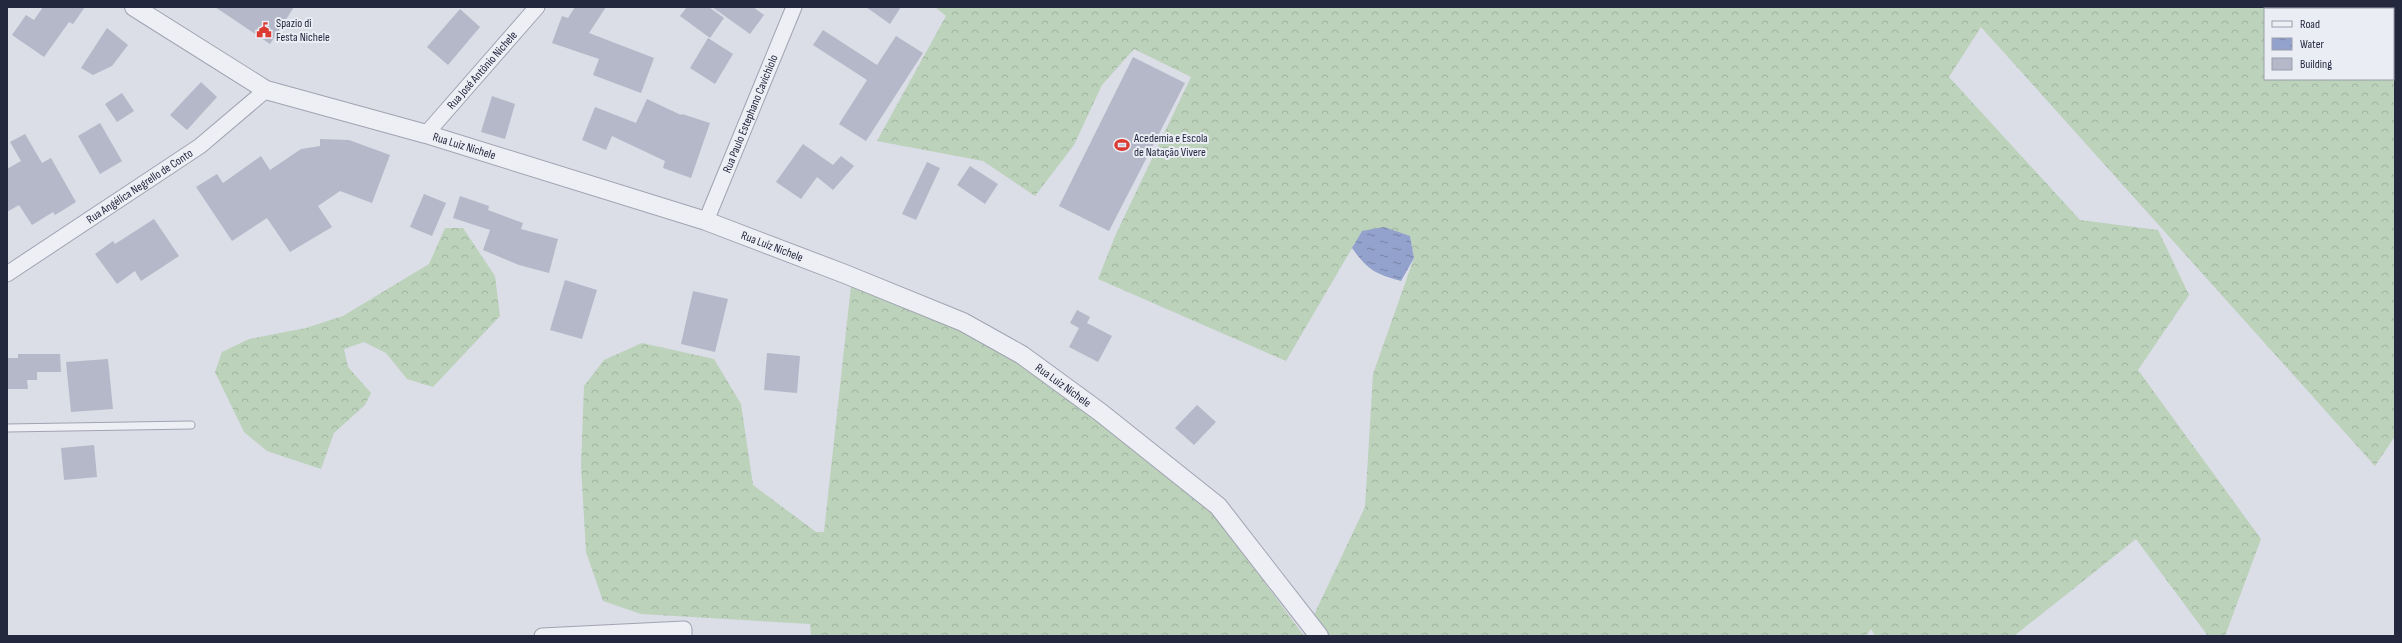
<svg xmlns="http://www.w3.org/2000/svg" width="2402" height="643" viewBox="0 0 2402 643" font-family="'Sofia Sans Condensed',sans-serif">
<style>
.forest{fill:url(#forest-crowns);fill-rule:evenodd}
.water{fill:url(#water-ripples)}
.building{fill:#b5b8c8}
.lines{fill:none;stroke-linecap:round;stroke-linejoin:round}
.service-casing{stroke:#a0a3b1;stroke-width:9}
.minor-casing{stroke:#a0a3b1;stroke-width:17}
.tertiary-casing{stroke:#a0a3b1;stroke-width:20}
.service{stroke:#eeeff5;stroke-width:7}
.minor{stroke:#eeeff5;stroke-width:15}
.tertiary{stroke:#eeeff5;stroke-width:18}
.labels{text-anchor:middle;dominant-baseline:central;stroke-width:4;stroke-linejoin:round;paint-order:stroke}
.poi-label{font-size:12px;fill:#24283f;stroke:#ebedf5;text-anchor:start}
.street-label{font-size:12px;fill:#24283f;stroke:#ebedf5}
</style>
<defs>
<pattern id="forest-crowns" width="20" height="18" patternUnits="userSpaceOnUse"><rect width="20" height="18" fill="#bcd2bb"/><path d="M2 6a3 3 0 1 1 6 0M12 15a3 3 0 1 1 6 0" fill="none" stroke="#a1b4a2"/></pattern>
<pattern id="water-ripples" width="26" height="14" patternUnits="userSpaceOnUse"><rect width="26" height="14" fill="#92a2cc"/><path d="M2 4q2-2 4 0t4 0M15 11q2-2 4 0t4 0" fill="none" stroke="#7784a7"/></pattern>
</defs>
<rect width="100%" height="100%" fill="#dbdde7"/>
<!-- forest -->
<g class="forest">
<path d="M935 7H2395V436L2375 466 1981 27 1949 77 2080 220 2158 230 2189 295 2138 370 2261 539 2225 636H2208L2136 539 2014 636H1875L1871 629 1866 636H811L810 624 641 614 603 601 586 552 581 466 584 386 604 360 642 343 714 359 741 404 753 485 816 532H824L851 286 950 326 1021 363 1183 485 1218 519 1304 636 1365 507 1373 374 1414 258 1410 236 1362 231 1286 361 1098 279 1116 234 1191 77 1134 49 1102 85 1074 145 1035 196 983 161 877 141 946 16ZM2265 9H2393V79H2265Z"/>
<path d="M445 228H463L495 276 500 316 433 387 407 379 386 353 364 342 344 349 348 367 371 393 365 405 334 433 321 469 267 451 244 432 215 372 222 352 249 339 306 328 343 316 429 264Z"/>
</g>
<!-- water -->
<path class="water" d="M1384 227 1410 236 1414 258 1401 281C1375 274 1368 270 1352 248L1362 231Z"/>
<!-- building -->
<g class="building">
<path d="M43 7H85L73 24 69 22 44 57 12 35 26 15 34 20Z"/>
<path d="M215 7H294L270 44Z"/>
<path d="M575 7H606L589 33 654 58 641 93 593 75 599 59 552 43 562 16 568 18Z"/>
<path d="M687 7H709L724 18 710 38 680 16Z"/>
<path d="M712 7H753L764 15 750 34Z"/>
<path d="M866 7H901L890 24Z"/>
<path d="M460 9 480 27 448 65 427 47Z"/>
<path d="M107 28 128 45 112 66 93 75 81 68Z"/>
<path d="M823 30 877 65 896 36 923 53 866 141 839 124 867 80 813 45Z"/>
<path d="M708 38 733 54 715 84 690 68Z"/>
<path d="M1133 57 1185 83 1109 231 1059 206Z"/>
<path d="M201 82 217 97 187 130 170 115Z"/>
<path d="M122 93 134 111 117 122 105 104Z"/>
<path d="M492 96 515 104 505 139 481 132Z"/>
<path d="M647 99 681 115 682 114 710 123 691 178 663 168 665 161 612 136 606 150 582 140 595 107 636 123Z"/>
<path d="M100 123 122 161 100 174 78 136Z"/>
<path d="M25 134 42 163 51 158 76 202 55 215 53 212 32 225 19 205 7 212V169L21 161 10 142Z"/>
<path d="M320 139 349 140 390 155 372 203 340 191 318 206 332 227 290 252 267 218 232 241 196 187 217 174 223 183 261 156 270 170 301 149 320 146Z"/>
<path d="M803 144 833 165 841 156 854 166 833 190 817 177 801 199 776 182Z"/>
<path d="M927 162 940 168 916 220 902 214Z"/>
<path d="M970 166 998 184 985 204 957 185Z"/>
<path d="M424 194 446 203 432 236 410 227Z"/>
<path d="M460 196 489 206 488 210 523 223 521 229 558 239 549 273 519 265 483 250 490 230 453 218Z"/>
<path d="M154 219 179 256 141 281 135 271 117 284 95 254 113 241 115 244Z"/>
<path d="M565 280 597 290 582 339 550 330Z"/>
<path d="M693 291 728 299 715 352 681 344Z"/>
<path d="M1077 310 1090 317 1087 323 1112 336 1098 362 1069 347 1079 328 1070 323Z"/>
<path d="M767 353 800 356 797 393 764 390Z"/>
<path d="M18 354H60L61 372H37V380H27L28 389H7V358H18Z"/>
<path d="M108 359 113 409 71 412 66 362Z"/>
<path d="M1197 405 1216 422 1194 445 1175 428Z"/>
<path d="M94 445 97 477 64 480 61 448Z"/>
</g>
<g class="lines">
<!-- service casing -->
<g class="service-casing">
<path id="service" d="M7 428 191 425"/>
</g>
<!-- minor casing -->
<g class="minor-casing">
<g id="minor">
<path id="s1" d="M426 134 537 7"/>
<path id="s2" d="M706 221 794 7"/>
<path id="s3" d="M7 274 200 146 266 90"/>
<path d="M542 636 684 629V636"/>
</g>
</g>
<!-- tertiary casing -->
<g class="tertiary-casing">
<g id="tertiary">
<path id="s4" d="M134 7 266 90 426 134 706 221 845 274 963 322 1022 355 1100 412 1218 506 1319 636"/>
</g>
</g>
<!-- service -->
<use href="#service" class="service"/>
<!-- minor -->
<use href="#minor" class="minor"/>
<!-- tertiary -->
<use href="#tertiary" class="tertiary"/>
</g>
<!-- icons -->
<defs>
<g id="civic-bare" transform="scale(1.2)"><path d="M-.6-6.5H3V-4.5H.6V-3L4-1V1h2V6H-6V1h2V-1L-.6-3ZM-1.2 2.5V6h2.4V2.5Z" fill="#db3b31" stroke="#ebedf5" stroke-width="2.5" paint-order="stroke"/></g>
<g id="stadium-bare" transform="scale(1.2)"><path d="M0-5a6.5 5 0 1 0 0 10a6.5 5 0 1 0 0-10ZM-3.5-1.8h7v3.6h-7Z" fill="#db3b31" stroke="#ebedf5" stroke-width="2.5" paint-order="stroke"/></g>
</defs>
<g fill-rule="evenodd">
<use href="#civic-bare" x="264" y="30"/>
<use href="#stadium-bare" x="1122" y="145"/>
</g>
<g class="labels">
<!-- poi labels -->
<g class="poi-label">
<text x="276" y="23">Spazio di<tspan x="276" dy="14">Festa Nichele</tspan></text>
<text x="1134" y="138">Acedemia e Escola<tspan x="1134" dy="14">de Natação Vivere</tspan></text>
</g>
<!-- street labels -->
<g class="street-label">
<text stroke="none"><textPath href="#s1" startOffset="85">Rua José Antônio Nichele</textPath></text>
<text stroke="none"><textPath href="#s2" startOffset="116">Rua Paulo Estephano Cavichiolo</textPath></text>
<text stroke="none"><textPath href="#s4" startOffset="362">Rua Luiz Nichele</textPath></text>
<text stroke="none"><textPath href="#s3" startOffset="159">Rua Angélica Negrello de Conto</textPath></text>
<text stroke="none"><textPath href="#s4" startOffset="686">Rua Luiz Nichele</textPath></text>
<text stroke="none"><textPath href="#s4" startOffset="1010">Rua Luiz Nichele</textPath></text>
</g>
</g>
<!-- border -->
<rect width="2402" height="643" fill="none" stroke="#24283f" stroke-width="16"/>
<!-- legend -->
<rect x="2264" y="8" width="130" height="72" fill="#ebedf5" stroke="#9b9eac"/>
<rect x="2272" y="21" width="20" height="6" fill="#eeeff5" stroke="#9b9eac"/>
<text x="2300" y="28" font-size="12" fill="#24283f">Road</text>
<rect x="2272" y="38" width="20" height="12" fill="url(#water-ripples)" stroke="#9b9eac"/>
<text x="2300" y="48" font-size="12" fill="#24283f">Water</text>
<rect x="2272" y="58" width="20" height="12" fill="#b5b8c8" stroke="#9b9eac"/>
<text x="2300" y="68" font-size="12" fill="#24283f">Building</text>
</svg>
